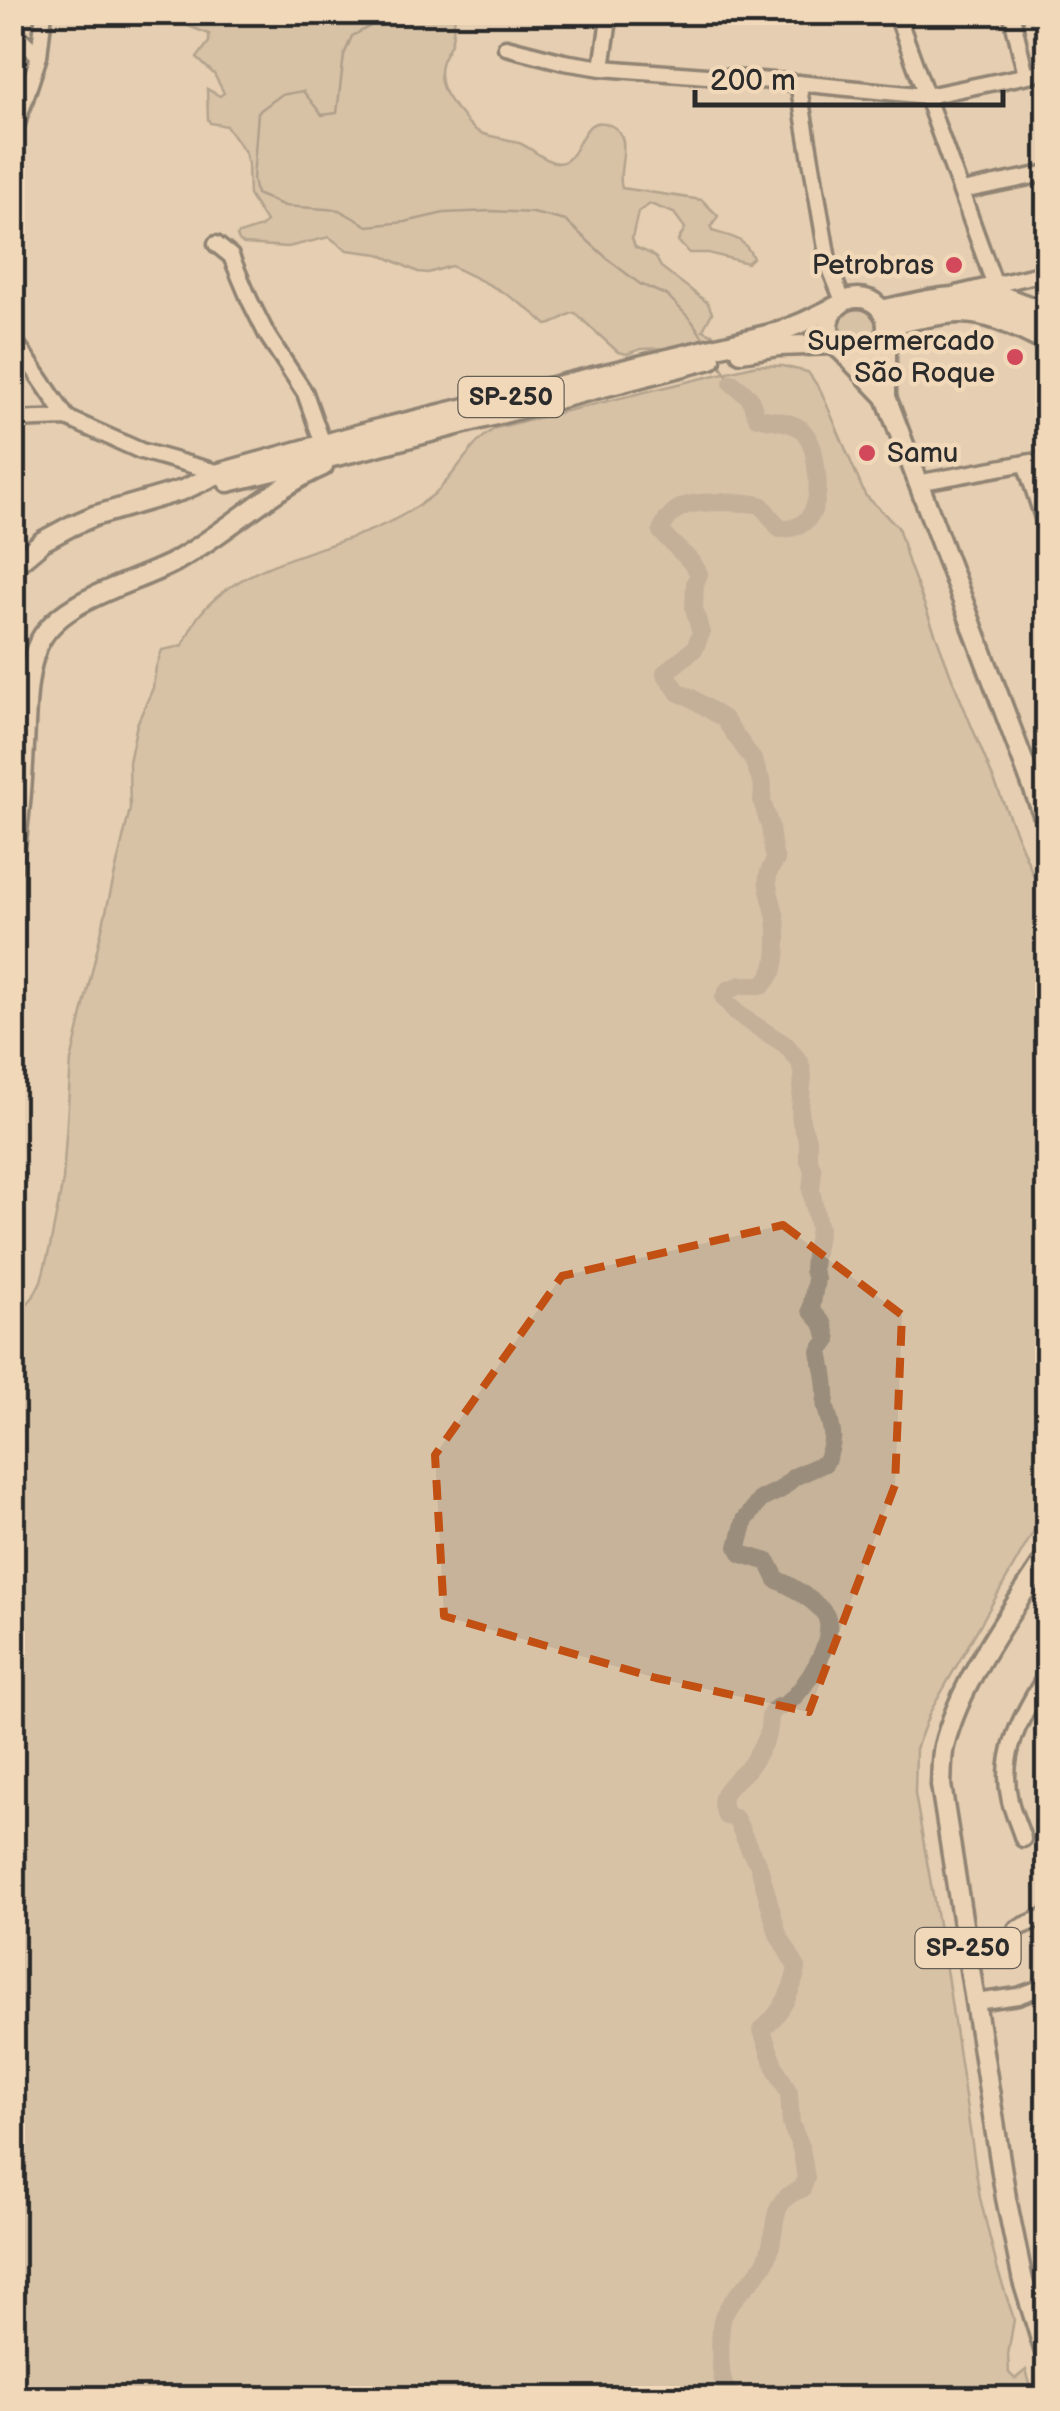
<svg xmlns="http://www.w3.org/2000/svg" width="1060" height="2411" viewBox="0 0 1060 2411" font-family="'Balsamiq Sans',sans-serif">
<style>
.green{fill:#c6b39a;stroke:#786f62;stroke-width:2.5}
.lines{fill:none;stroke-linecap:round;stroke-linejoin:round}
.stream{stroke:#6e665b;stroke-width:2.5}
.river{stroke:#9b8d7b;stroke-width:18}
.minor-casing{stroke:#2b2b2b;stroke-width:21}
.major-casing{stroke:#2b2b2b;stroke-width:25}
.minor{stroke:#f1d8b9;stroke-width:14}
.major{stroke:#f1d8b9;stroke-width:18}
.marked{fill:none;stroke:#c25012;stroke-width:8;stroke-dasharray:20 12;stroke-linejoin:round}
.poi-dot{fill:#d1495b;stroke:#f1d8b9;stroke-width:4}
.labels{text-anchor:middle;dominant-baseline:central;stroke-width:9;stroke-linejoin:round;paint-order:stroke}
.shield{fill:#f1d8b9;stroke:#665f56;stroke-width:2.5}
.shield-label{font-size:25px;font-weight:bold;fill:#2b2b2b}
.poi-label{font-size:28px;fill:#2b2b2b;stroke:#f1d8b9;text-anchor:end}
</style>
<rect width="100%" height="100%" fill="#e5ceb1"/>
<filter id="ink" filterUnits="userSpaceOnUse"><feTurbulence type="fractalNoise" baseFrequency=".01" numOctaves="2"/><feDisplacementMap in="SourceGraphic" scale="20" xChannelSelector="R" yChannelSelector="G"/><feConvolveMatrix kernelMatrix="1 2 1 2 8 2 1 2 1" color-interpolation-filters="sRGB"/></filter>
<g filter="url(#ink)">
<!-- green -->
<g class="green">
<path d="M155 13H456C453 22 454 33 451 43 448 50 443 56 441 64 437 84 446 98 459 112 465 119 472 130 481 133 493 138 507 138 519 143 530 147 541 158 553 162 582 171 577 109 610 125 636 137 615 170 622 188L702 200 718 216 711 227 712 231C732 237 744 237 753 258L747 263 708 253H689L678 241 685 228 674 213 650 204 638 212 632 238 635 247 649 253 656 258 661 267 708 303 712 313 703 330 714 335 718 340 698 347 641 349 627 354 618 352 575 313C565 313 558 324 547 325 519 298 487 283 451 266L428 273 418 272 379 254 347 250 329 237 288 247 244 244 239 241 237 236 239 234 261 227 266 222 249 195 248 164 245 152 226 126 210 123 208 119 207 89 220 96 224 93 214 74 197 58 209 42V34Z"/>
<circle cx="857" cy="327" r="23"/>
<path d="M757 365 782 366 808 372 821 391 865 495 898 527 909 564 955 686 1047 908V1508L929 1714 916 1749 915 1794 947 1975 980 2198 998 2271 1014 2319 1008 2355 1009 2373 1015 2379 1026 2370 1034 2398H13V1320L33 1297 41 1281 50 1247 63 1180 71 1061 130 809 129 762 137 724 153 688 156 667 162 650 182 646C188 636 193 622 201 613 250 554 345 551 408 512 416 507 426 501 433 495 457 475 468 444 496 428Z"/>
</g>
<g class="lines">
<!-- stream -->
<g class="stream">
<path d="M382 12 369 27 352 36 344 55 337 113 322 115 303 91 281 95 258 112 253 179 256 194 285 206 339 210 368 226 405 222 444 213 492 211 533 213 566 221 610 261 640 284 668 296 692 321 707 344"/>
<path d="M719 363 732 383"/>
</g>
<!-- river -->
<path class="river" d="M732 383 749 397 757 417C770 421 791 420 802 430 814 442 815 459 817 474 820 502 813 530 780 529L761 505C746 502 735 502 721 502 694 503 673 501 661 531 672 546 692 558 699 574L695 583 694 608 701 633 695 648 665 673 679 693 690 697 724 719 753 760 763 785 762 801 770 827 773 852 776 860C760 879 771 892 775 914 778 928 778 959 773 971 770 977 766 981 763 985H741L728 990 724 998 736 1012 745 1019 786 1045 800 1062 803 1076 800 1108 801 1122 808 1142V1157L813 1171 811 1190 819 1229 814 1257 813 1270 816 1279 811 1310 824 1325 828 1340 820 1351C822 1364 826 1378 826 1392 827 1400 824 1400 826 1408 833 1432 836 1439 825 1463L794 1477 780 1490 761 1499 745 1520 738 1547 742 1554 768 1562 777 1580C789 1584 820 1604 826 1616 837 1639 806 1689 787 1703 777 1711 783 1702 774 1710 767 1717 771 1724 768 1732 765 1743 756 1756 750 1766 743 1776 730 1782 724 1794 720 1802 724 1809 726 1816L735 1818C744 1832 747 1850 758 1863L778 1934 797 1968C792 1993 781 2013 762 2030L774 2065 789 2093 791 2124 801 2148 806 2178 802 2189C765 2201 780 2231 766 2261 757 2279 742 2287 731 2303 730 2304 724 2315 723 2317 719 2329 719 2375 725 2387 727 2392 732 2395 736 2398"/>
<!-- minor casing -->
<g class="minor-casing">
<g id="minor">
<path d="M896 12 994 283 992 297 985 307"/>
<path d="M1011 12 1026 75"/>
<path d="M12 30 39 56"/>
<path d="M506 47 564 62 602 68 798 83 927 96 1048 71"/>
<path d="M602 68 610 12"/>
<path d="M798 83 829 266 843 301"/>
<path d="M12 139 39 56 44 12"/>
<path d="M962 191 1048 173"/>
<path d="M216 244 231 256 250 301 267 335 305 393 323 444"/>
<path d="M994 291 1048 311"/>
<path d="M956 294 1048 272"/>
<path d="M12 337 67 418"/>
<path d="M12 420 67 418 141 451 220 473"/>
<path d="M1025 463 1048 533"/>
<path d="M917 483 1048 459"/>
<path d="M1023 1839C1019 1826 1013 1814 1010 1801 998 1753 1024 1712 1048 1672"/>
<path d="M1016 1929 1048 1915"/>
<path d="M976 2002 1018 1996 1048 1985"/>
</g>
</g>
<!-- major casing -->
<g class="major-casing">
<g id="major">
<circle cx="858" cy="327" r="29"/>
<path d="M881 310C915 303 957 290 991 301 1011 307 1030 321 1048 330"/>
<path d="M887 325C910 321 934 314 958 313 990 312 1019 329 1048 343"/>
<path d="M886 335V397L1048 827"/>
<path d="M741 352 778 346 834 344"/>
<path d="M844 353 886 397"/>
<path d="M228 482 365 449 711 359"/>
<path d="M12 567 43 541 71 526 94 516 183 490 220 473 371 431 779 332 804 322 839 305"/>
<path d="M12 866C19 826 22 786 24 745 26 713 25 677 37 647 57 598 133 585 176 561 226 533 270 489 323 466"/>
<path d="M1048 1555C1011 1613 961 1679 944 1746 941 1759 942 1772 941 1785L1006 2198 1023 2281 1048 2362"/>
</g>
</g>
<!-- minor -->
<use href="#minor" class="minor"/>
<!-- major -->
<use href="#major" class="major"/>
</g>
</g>
<!-- marked area -->
<path d="M0 0H1060V2411H0ZM783 1225 902 1315 895 1485 809 1712 656 1678 444 1616 435 1455 562 1276Z" fill="#e5ceb1" fill-opacity=".55" fill-rule="evenodd"/>
<path class="marked" d="M783 1225 902 1315 895 1485 809 1712 656 1678 444 1616 435 1455 562 1276Z"/>
<!-- markers -->
<g class="poi-dot">
<circle cx="954" cy="265" r="10"/>
<circle cx="1015" cy="357" r="10"/>
<circle cx="867" cy="453" r="10"/>
</g>
<g class="labels">
<!-- shield labels -->
<g class="shield">
<rect x="458.5" y="377" width="105" height="40" rx="8"/>
<rect x="915.5" y="1928" width="105" height="40" rx="8"/>
</g>
<g class="shield-label">
<text x="511" y="397">SP-250</text>
<text x="968" y="1948">SP-250</text>
</g>
<!-- poi labels -->
<g class="poi-label">
<text x="934" y="265">Petrobras</text>
<text x="995" y="341">Supermercado<tspan x="995" dy="32">São Roque</tspan></text>
<text x="887" y="453" text-anchor="start">Samu</text>
</g>
</g>
<!-- margin -->
<rect width="1060" height="2411" fill="none" stroke="#f1d8b9" stroke-width="50"/>
<rect x="25" y="25" width="1010" height="2361" fill="none" stroke="#2b2b2b" stroke-width="4" filter="url(#ink)"/>
<!-- scale -->
<path d="M695 90v15h308v-15" fill="none" stroke="#2b2b2b" stroke-width="5"/>
<text x="710" y="90" font-size="30" fill="#2b2b2b" stroke="#f1d8b9" stroke-width="8" paint-order="stroke">200 m</text>
</svg>
